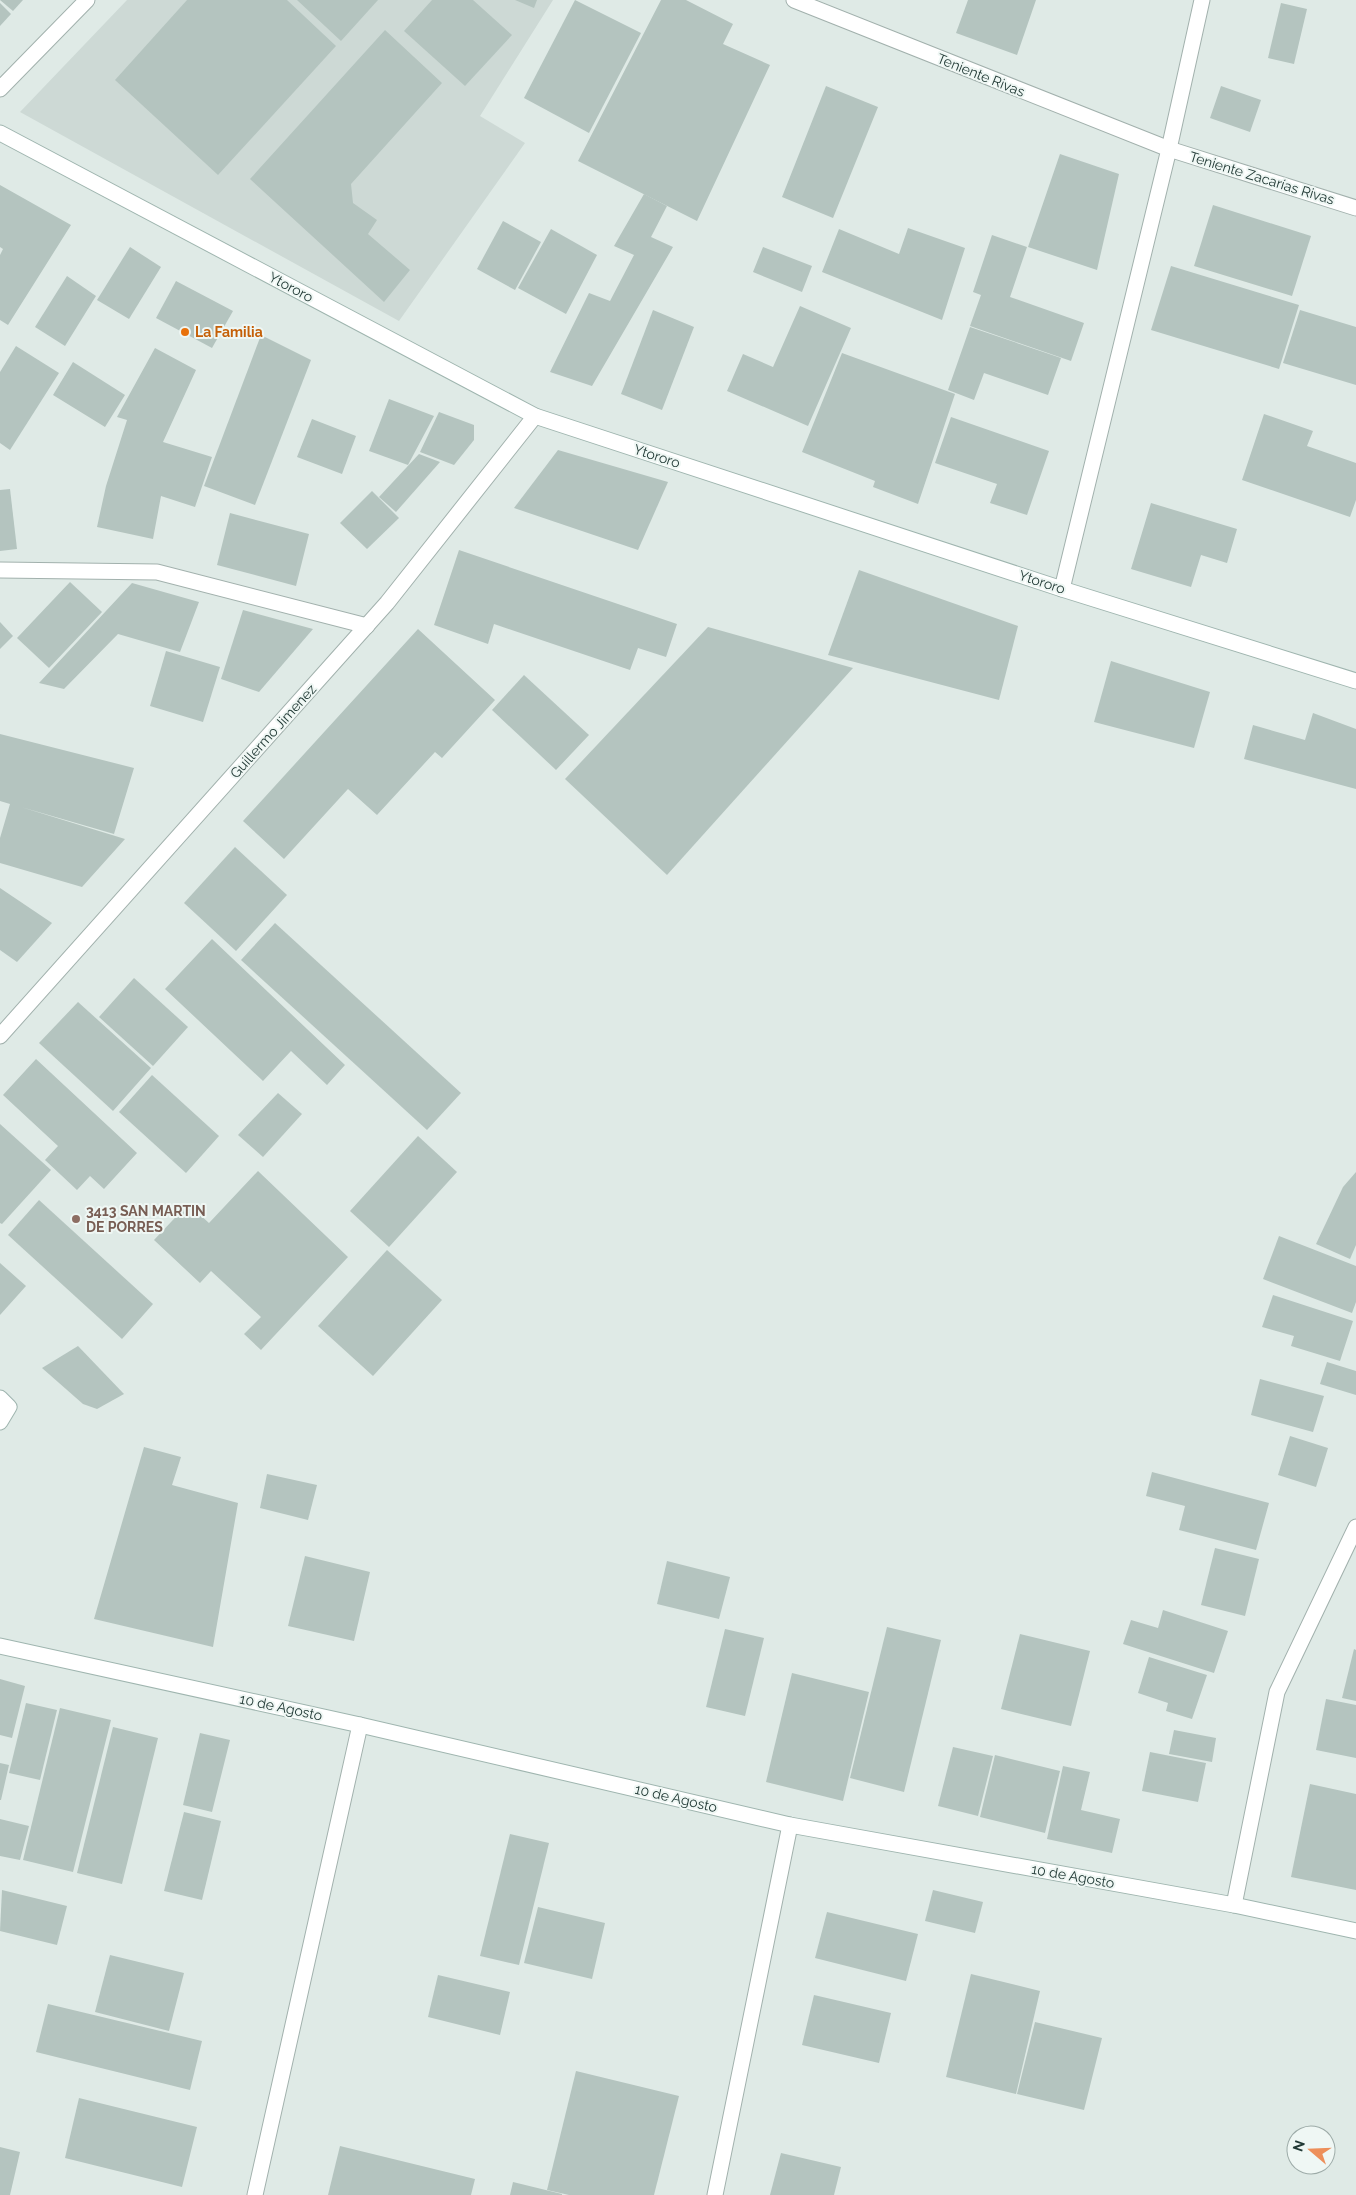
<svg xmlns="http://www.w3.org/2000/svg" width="1356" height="2195" viewBox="0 0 1356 2195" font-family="Raleway,sans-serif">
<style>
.built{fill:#cdd9d5}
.building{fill:#b4c4bf}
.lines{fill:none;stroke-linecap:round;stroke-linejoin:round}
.lane-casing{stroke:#a2b1ad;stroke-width:17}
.street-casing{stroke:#a2b1ad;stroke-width:17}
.secondary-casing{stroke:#9fb5af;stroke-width:17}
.lane{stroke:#fff;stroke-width:15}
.street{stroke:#fff;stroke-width:15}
.secondary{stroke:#fff;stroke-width:15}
.food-dot{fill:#e8710a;stroke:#eff7f4;stroke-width:2}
.education-dot{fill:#8d6e63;stroke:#eff7f4;stroke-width:2}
.labels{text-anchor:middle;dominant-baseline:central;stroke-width:4;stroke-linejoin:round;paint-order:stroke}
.street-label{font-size:14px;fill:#213935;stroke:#eff7f4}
.food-label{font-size:14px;font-weight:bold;fill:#c56008;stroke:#eff7f4;text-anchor:start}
.education-label{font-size:14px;font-weight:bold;fill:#785e54;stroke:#eff7f4;text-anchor:start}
</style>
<rect width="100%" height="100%" fill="#dfeae6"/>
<!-- built -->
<path class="built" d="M127 0H553L480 116 525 143 399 321 20 112Z"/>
<!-- building -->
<g class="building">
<path d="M0 0H23L13 11Z"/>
<path d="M187 0H287L336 46 218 175 115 80Z"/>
<path d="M297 0H378L341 41Z"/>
<path d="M432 0H473L512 35 465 86 404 31Z"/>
<path d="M515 0H537L534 8Z"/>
<path d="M575 0 641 33 589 133 524 98Z"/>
<path d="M661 0H686L733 24 723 44 770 65 697 221 578 161Z"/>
<path d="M968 0H1036L1017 55 956 33Z"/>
<path d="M0 3 11 14 0 26Z"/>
<path d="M1281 3 1307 9 1294 64 1268 58Z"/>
<path d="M385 30 442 83 351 184 353 203 377 220 368 234 410 270 384 302 250 179Z"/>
<path d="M826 86 878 107 833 218 782 197Z"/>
<path d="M1221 86 1261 100 1250 132 1210 118Z"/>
<path d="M1060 154 1119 174 1097 270 1028 247Z"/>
<path d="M0 185 71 225 8 325 0 320V255L3 249 0 247Z"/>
<path d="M644 194 667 206 651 237 673 247 592 386 550 372 589 293 610 301 634 255 614 246Z"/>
<path d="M1213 205 1311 236 1292 296 1194 266Z"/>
<path d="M503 221 541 242 515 290 477 269Z"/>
<path d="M908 228 965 248 942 320 822 272 839 229 899 254Z"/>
<path d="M551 229 597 255 566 314 518 288Z"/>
<path d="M992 235 1027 247 1010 297 1084 323 1071 361 970 326 981 295 973 292Z"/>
<path d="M130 247 161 267 129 319 97 300Z"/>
<path d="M763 247 812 266 802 292 753 272Z"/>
<path d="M1171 266 1299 305 1279 369 1151 330Z"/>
<path d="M67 276 96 296 65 346 35 327Z"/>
<path d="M176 281 233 311 212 348 156 318Z"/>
<path d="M800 306 851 328 808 426 727 391 743 354 773 367Z"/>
<path d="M653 310 694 327 662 410 621 394Z"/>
<path d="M1300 310 1356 327V385L1283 363Z"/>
<path d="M970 327 1061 358 1048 395 984 373 974 400 948 390Z"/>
<path d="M261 335 311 360 255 505 204 486Z"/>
<path d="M16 346 59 373 10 450 0 443V372Z"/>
<path d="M155 348 196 370 163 442 212 457 195 507 161 496 153 539 97 527 106 486 127 420 117 417Z"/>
<path d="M842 353 955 394 918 504 873 487 875 481 802 452Z"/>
<path d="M73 362 125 395 105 427 53 395Z"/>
<path d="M389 399 434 416 408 465 369 451Z"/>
<path d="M439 412 474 425V440L454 465 420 452Z"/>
<path d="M1264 414 1313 431 1307 446 1356 463V500L1350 517 1242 480Z"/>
<path d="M951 417 1049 451 1027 515 990 503 997 484 935 463Z"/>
<path d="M312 419 356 436 342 474 297 457Z"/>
<path d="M558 450 668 482 638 550 514 508Z"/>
<path d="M419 454 440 462 396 512 379 497Z"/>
<path d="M10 489 17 549 0 551V490Z"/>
<path d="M372 491 399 518 367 549 340 523Z"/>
<path d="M1151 503 1237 529 1227 563 1201 555 1191 587 1131 569Z"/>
<path d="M230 513 309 534 296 586 217 565Z"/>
<path d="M459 550 677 624 666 657 638 648 630 670 494 624 488 644 434 625Z"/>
<path d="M859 570 1018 626 999 700 828 655Z"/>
<path d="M70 582 102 612 49 668 17 638Z"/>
<path d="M132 583 199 602 180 652 118 634 64 689 39 683Z"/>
<path d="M243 610 313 629 259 692 221 679Z"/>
<path d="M0 622 13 636 0 649Z"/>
<path d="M708 627 853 668 667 875 565 779Z"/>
<path d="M418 629 495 700 442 758 435 752 377 815 348 789 284 859 243 821Z"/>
<path d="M166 651 220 667 203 722 150 706Z"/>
<path d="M1111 661 1210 692 1194 748 1094 722Z"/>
<path d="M524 675 589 735 556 770 492 710Z"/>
<path d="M1313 713 1356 729V789L1244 759 1253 725 1305 740Z"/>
<path d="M0 734 134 768 114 834 21 807 125 839 82 887 0 863V838L10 804 0 801Z"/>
<path d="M235 847 287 895 236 951 184 903Z"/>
<path d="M0 888 52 923 17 962 0 950Z"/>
<path d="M275 923 461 1093 427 1130 241 960Z"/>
<path d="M212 939 345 1065 327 1085 291 1051 263 1081 165 989Z"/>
<path d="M134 978 188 1027 153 1066 99 1017Z"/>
<path d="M78 1002 151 1068 113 1111 39 1043Z"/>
<path d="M36 1059 137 1153 104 1189 90 1176 77 1190 45 1160 58 1146 3 1095Z"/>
<path d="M152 1075 219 1136 186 1173 119 1112Z"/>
<path d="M278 1093 302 1114 263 1157 238 1135Z"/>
<path d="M0 1124 51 1170 2 1224 0 1223Z"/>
<path d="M418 1136 457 1172 389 1247 350 1211Z"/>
<path d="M258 1171 348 1257 261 1350 244 1334 261 1317 211 1271 200 1283 154 1240 188 1204 209 1223Z"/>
<path d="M1356 1172V1245L1350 1259 1316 1244 1343 1187Z"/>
<path d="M39 1200 153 1304 122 1339 8 1235Z"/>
<path d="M1279 1236 1356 1266V1302L1352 1313 1263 1279Z"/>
<path d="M387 1250 442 1300 373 1376 318 1326Z"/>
<path d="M0 1263 26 1286 0 1315Z"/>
<path d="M1273 1295 1353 1321 1340 1361 1291 1346 1294 1336 1262 1327Z"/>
<path d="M78 1346 124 1394 97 1409 83 1404 42 1368Z"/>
<path d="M1327 1362 1356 1371V1395L1320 1384Z"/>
<path d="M1260 1379 1324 1396 1313 1432 1251 1415Z"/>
<path d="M1290 1436 1328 1448 1316 1487 1278 1475Z"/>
<path d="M144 1447 181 1457 172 1485 238 1503 213 1647 94 1619Z"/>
<path d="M1152 1472 1269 1503 1256 1550 1179 1530 1185 1506 1146 1496Z"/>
<path d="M267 1474 317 1485 308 1520 260 1508Z"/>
<path d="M1215 1548 1259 1559 1245 1616 1201 1605Z"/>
<path d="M305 1556 370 1572 354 1641 288 1626Z"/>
<path d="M667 1561 730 1577 719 1619 657 1604Z"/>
<path d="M1163 1610 1228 1631 1214 1673 1123 1644 1131 1620 1158 1628Z"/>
<path d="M887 1627 941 1640 904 1792 850 1778Z"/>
<path d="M725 1629 764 1638 745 1716 706 1707Z"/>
<path d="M1020 1634 1090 1651 1071 1726 1001 1709Z"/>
<path d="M1354 1649 1356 1650V1701L1342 1698Z"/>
<path d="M1149 1657 1207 1675 1192 1719 1166 1711 1168 1703 1138 1693Z"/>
<path d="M792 1673 869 1692 843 1801 766 1782Z"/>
<path d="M0 1679 25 1686 12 1738 0 1735Z"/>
<path d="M1326 1699 1356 1705V1758L1316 1750Z"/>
<path d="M26 1703 57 1710 40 1780 9 1773Z"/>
<path d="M60 1708 111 1720 73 1872 23 1860Z"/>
<path d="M113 1727 158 1738 122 1884 77 1873Z"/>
<path d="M1174 1730 1216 1738 1212 1762 1169 1754Z"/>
<path d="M200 1733 230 1740 212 1812 183 1805Z"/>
<path d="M953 1747 993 1756 978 1816 938 1806Z"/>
<path d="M1150 1752 1206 1763 1198 1802 1142 1791Z"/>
<path d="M995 1755 1060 1771 1045 1833 980 1817Z"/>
<path d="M0 1763 9 1765 1 1800H0Z"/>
<path d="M1063 1766 1090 1772 1081 1810 1120 1819 1112 1853 1047 1839Z"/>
<path d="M1310 1784 1356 1794V1890L1291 1877Z"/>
<path d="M184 1812 221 1821 202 1900 164 1891Z"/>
<path d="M0 1819 29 1826 20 1860 0 1856Z"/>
<path d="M510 1834 549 1843 519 1965 480 1956Z"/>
<path d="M2 1890 67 1906 57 1945 0 1931Z"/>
<path d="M933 1890 983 1902 975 1933 925 1921Z"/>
<path d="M538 1907 605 1923 592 1979 524 1963Z"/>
<path d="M827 1912 918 1934 906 1981 815 1958Z"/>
<path d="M110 1955 184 1973 169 2031 95 2012Z"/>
<path d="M971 1974 1040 1991 1016 2094 946 2077Z"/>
<path d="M438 1975 510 1992 500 2035 428 2017Z"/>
<path d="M814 1995 891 2013 879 2063 802 2045Z"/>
<path d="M48 2004 202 2041 190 2090 36 2052Z"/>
<path d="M1035 2022 1102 2038 1084 2110 1017 2094Z"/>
<path d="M576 2071 679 2096 654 2195H569L547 2190Z"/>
<path d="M79 2098 197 2127 182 2187 65 2158Z"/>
<path d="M340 2146 475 2179 471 2195H328Z"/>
<path d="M0 2147 20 2152 10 2195H0Z"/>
<path d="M781 2153 841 2167 834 2195H770Z"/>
<path d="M513 2182 562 2194V2195H510Z"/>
</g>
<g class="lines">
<!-- lane casing -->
<g class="lane-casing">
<path id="lane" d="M0 570 157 572 367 626"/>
</g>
<!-- street casing -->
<g class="street-casing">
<g id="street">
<path d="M794 0 1169 149 1356 208"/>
<path d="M0 89 87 0"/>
<path d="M1062 589 1169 149 1202 0"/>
<path d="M0 1036 387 603 535 416"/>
<path d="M1234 1905 1277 1692 1356 1527"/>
<path d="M255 2195 360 1725"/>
<path d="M715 2195 790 1825"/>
</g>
</g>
<!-- secondary casing -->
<g class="secondary-casing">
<g id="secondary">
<path d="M0 133 535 416 1062 589 1356 681"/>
<path d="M0 1398 9 1407 0 1422"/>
<path d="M0 1646 360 1725 790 1825 1234 1905 1356 1931"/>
</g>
</g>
<!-- lane -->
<use href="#lane" class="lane"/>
<!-- street -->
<use href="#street" class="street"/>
<!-- secondary -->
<use href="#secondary" class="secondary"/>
</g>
<!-- markers -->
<circle class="food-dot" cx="185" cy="332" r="5"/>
<circle class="education-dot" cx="76" cy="1219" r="5"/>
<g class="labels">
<!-- street labels -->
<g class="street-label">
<text transform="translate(981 75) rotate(22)">Teniente Rivas</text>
<text transform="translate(1262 178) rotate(17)">Teniente Zacarías Rivas</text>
<text transform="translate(291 287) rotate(28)">Ytororo</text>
<text transform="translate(657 456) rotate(18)">Ytororo</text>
<text transform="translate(1042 582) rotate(18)">Ytororo</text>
<text transform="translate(273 731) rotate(-48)">Guillermo Jimenez</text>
<text transform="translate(281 1707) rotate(12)">10 de Agosto</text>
<text transform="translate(676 1798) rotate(13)">10 de Agosto</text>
<text transform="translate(1073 1876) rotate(10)">10 de Agosto</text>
</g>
<!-- food labels -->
<g class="food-label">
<text x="195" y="332">La Familia</text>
</g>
<!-- education labels -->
<g class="education-label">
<text x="86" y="1211">3413 SAN MARTIN<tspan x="86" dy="16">DE PORRES</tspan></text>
</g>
</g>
<!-- north arrow -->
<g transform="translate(1311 2150) rotate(289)"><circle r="24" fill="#eff7f4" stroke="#9daba8"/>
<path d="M0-4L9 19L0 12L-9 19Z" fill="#ed8f5a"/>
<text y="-8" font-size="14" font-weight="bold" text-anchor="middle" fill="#213935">N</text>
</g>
</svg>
